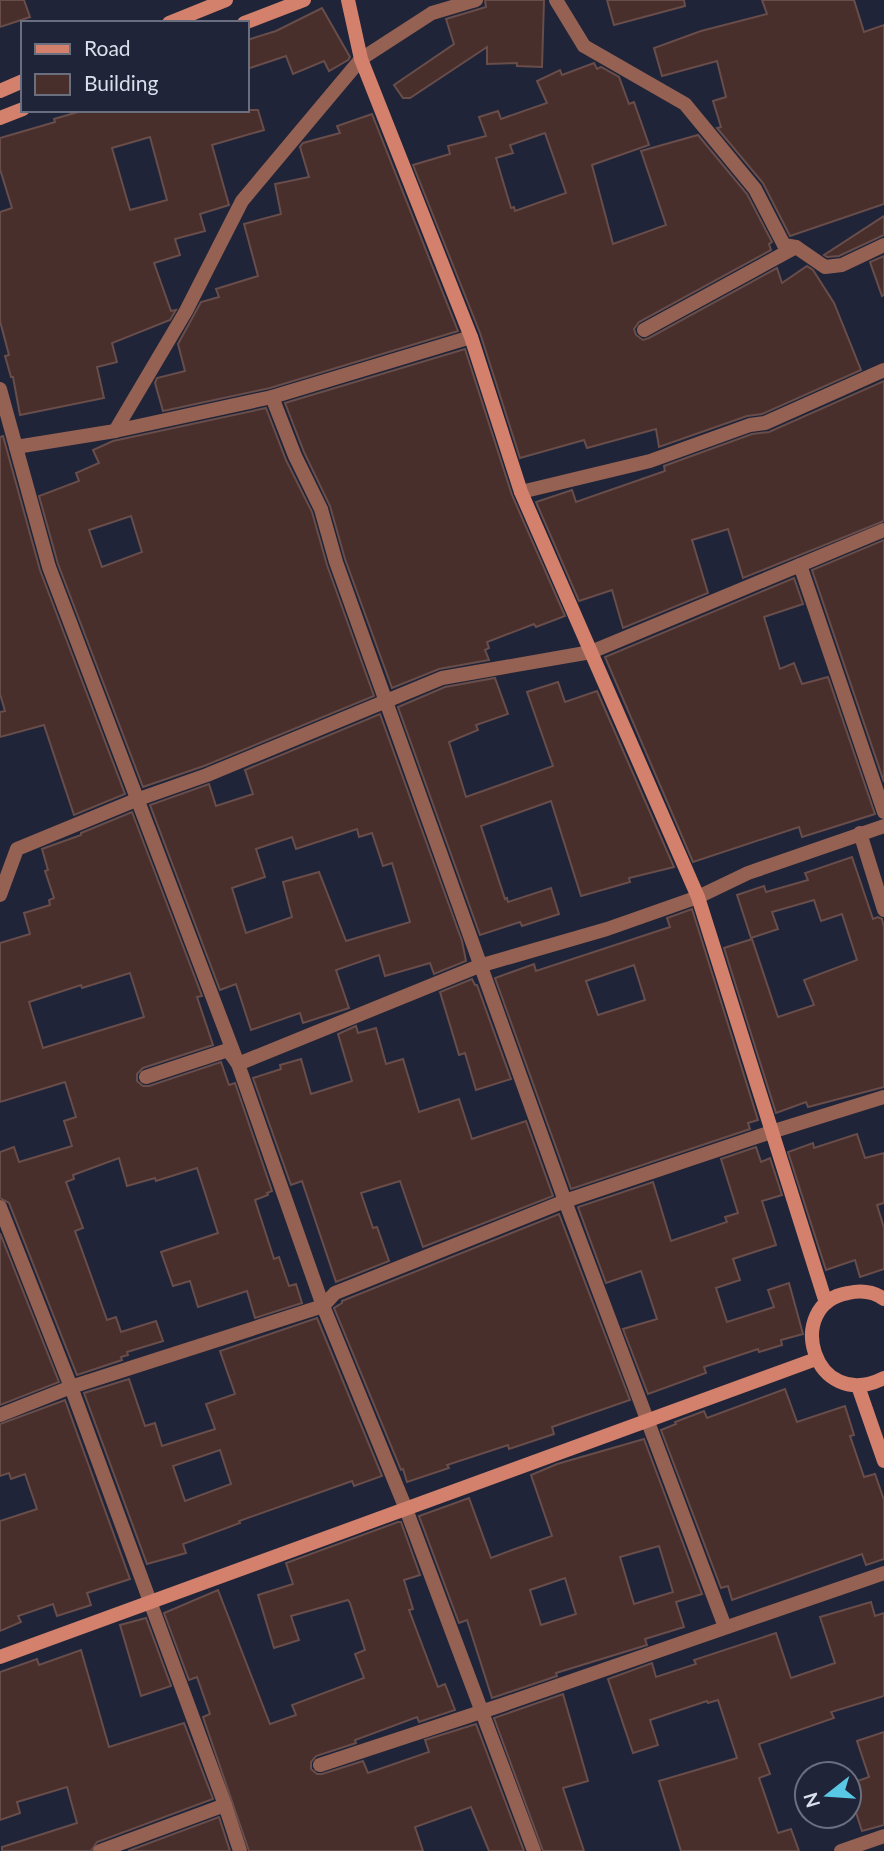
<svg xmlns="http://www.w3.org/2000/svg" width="884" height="1851" viewBox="0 0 884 1851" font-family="Lato,sans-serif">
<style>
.building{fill:#482f2c;stroke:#684d4a;stroke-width:2;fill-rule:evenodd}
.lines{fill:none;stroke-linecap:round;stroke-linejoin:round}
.street{stroke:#946153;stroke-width:14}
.secondary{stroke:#d3816c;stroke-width:14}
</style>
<rect width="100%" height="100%" fill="#1f2438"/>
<!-- building -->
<g class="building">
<path d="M0 0H24L30 17 0 27Z"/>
<path d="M485 0H544L542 67 517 66V63L487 64V47L410 98H403L394 85 454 44 446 19 486 7Z"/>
<path d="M607 0H684L685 6 614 25Z"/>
<path d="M762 0H854L864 32 884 25V204L790 236 763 183 717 128 721 127 713 101 726 97 717 61 662 76 654 48 701 31 767 14Z"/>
<path d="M322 8 350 57 348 60 329 71 324 61 293 74 286 56 247 69V40L276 31Z"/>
<path d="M594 63 597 69 601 67 619 77 629 104 634 102 649 145 592 165 613 244 666 225 641 151 698 135 747 194 772 242 769 244 771 250 639 322 634 329 636 335 643 340 649 338 777 268 782 283 807 266 813 270 834 303 861 370 762 414 747 416 659 447 656 429 587 448 584 440 520 458 480 333 413 165 450 154 448 146 486 136 479 117 498 111 501 119 547 103 537 81 560 70 562 75ZM545 133 566 193 515 211 514 207 511 208 496 158 513 153 510 145Z"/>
<path d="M85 110H258L264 130 212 145 229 205 200 214 205 231 175 239 180 255 154 263 171 311 176 310 170 320 112 343 117 362 97 367 104 398 20 415 13 377H11L5 356 9 355 0 321V212L12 208 0 169V138L55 122 54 119ZM150 137 167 200 130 210 112 148Z"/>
<path d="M372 114 458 331 270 388 163 411 155 383 157 378 185 371 178 344 201 302 219 297 216 289 258 276 244 224 281 214 275 184 309 177 300 147 303 143 340 133 337 126Z"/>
<path d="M884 216V235L839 256 827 257 824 255Z"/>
<path d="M884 256V295L882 296 870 262Z"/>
<path d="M465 349 512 495 565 616 536 627 534 624 487 642 489 648 485 650 489 660 439 669 392 688 345 559 330 506 304 452 285 403Z"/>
<path d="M884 381V521L743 578 728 529 692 540 708 593 623 628 612 590 579 601 536 502 572 490 576 502 665 471 664 466 752 434 769 432Z"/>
<path d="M266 408 286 460 312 512 327 565 374 696 204 766 143 787 58 564 39 496 79 481 76 473 99 463 93 450 113 441ZM131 516 142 552 102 567 89 530Z"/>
<path d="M3 436 40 570 125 794 74 815 44 725 0 737V712L5 711 0 694V437Z"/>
<path d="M884 540V782L812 570Z"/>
<path d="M794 578 803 604 764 617 780 669 794 663 802 684 828 677 875 814 802 837 799 827 693 862 605 657Z"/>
<path d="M495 678 508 714 476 725 478 730 449 742 466 797 553 766 527 692 558 682 565 702 597 691 674 867 629 878 630 882 581 896 551 801 481 826 505 899 507 898 508 902 551 888 559 914 522 926 520 922 480 935 398 707 445 687Z"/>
<path d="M380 714 462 941 466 961 434 974 430 963 385 976 379 955 336 970 349 1008 303 1023 300 1013 251 1030 236 984 220 990 150 805 209 784 216 806 253 794 245 770ZM357 829 359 837 372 833 383 866 392 863 410 922 346 941 319 872 283 882 292 917 246 933 232 888 265 877 256 849 292 837 296 849Z"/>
<path d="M132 812 202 996 197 997 213 1045 143 1068 137 1074V1081L143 1086H149L221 1062 229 1085 235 1083 272 1191 267 1193 268 1195 255 1200 274 1259 279 1257 289 1286 296 1284 302 1303 255 1318 247 1291 198 1307 190 1281 173 1286 161 1252 218 1233 197 1168 156 1181 155 1178 127 1186 119 1158 73 1175 74 1179 66 1182 83 1228 75 1231 107 1320 116 1317 121 1332 156 1321 163 1341 127 1352 128 1355 121 1357 122 1360 77 1375 9 1203 0 1198V1152L14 1147 19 1162 72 1146 64 1121 76 1117 65 1082 0 1102V943L30 934 24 913 50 905 49 900 54 898 45 871 48 870 42 849 81 835V833ZM130 973 144 1017 43 1048 29 1002 81 985 82 988Z"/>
<path d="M852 857 873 919 878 917 882 919 884 927V1087L808 1107 806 1102 776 1113 724 948 752 939 778 1017 814 1005 804 980 857 960 842 914 821 921 814 900 772 912 778 929 751 938 737 895 764 886 766 892 808 880 805 873Z"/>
<path d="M692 909 758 1120 748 1123 750 1129 571 1189 495 978 534 964 536 971 670 927 667 918ZM634 965 645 1000 598 1015 586 981Z"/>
<path d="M472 979 475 985H477L511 1079 476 1090 465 1053 459 1055 440 992Z"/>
<path d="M356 1026 358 1033 376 1028 386 1064 403 1059 419 1112 459 1099 472 1139 526 1121 553 1196 423 1247 400 1181 361 1193 373 1228 377 1227 389 1261 336 1282 302 1181 291 1185 253 1078 281 1069 280 1065 301 1059 311 1094 352 1081 338 1034Z"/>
<path d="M857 1134 865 1158 884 1153V1203L877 1205 884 1228V1269L860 1277 855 1260 826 1270 788 1152 813 1143 814 1148Z"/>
<path d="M756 1147 761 1162 770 1158 782 1195 762 1201 776 1245 733 1259 740 1280 716 1288 727 1322 774 1307 768 1290 789 1283 803 1334 781 1340 782 1345 759 1352 758 1349 704 1367 706 1373 648 1394 623 1329 657 1319 641 1271 606 1283 578 1207 653 1182 671 1241 727 1222 725 1217 738 1213 721 1159Z"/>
<path d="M559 1214 630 1400 552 1427 554 1434 509 1449 508 1445 447 1465 449 1468 407 1482 403 1469 401 1470 334 1308 342 1303V1301Z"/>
<path d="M0 1233 59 1382 0 1405Z"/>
<path d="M317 1318 382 1476 354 1486 352 1481 239 1521 240 1523 183 1544 186 1553 147 1564 84 1393 129 1379 145 1426 155 1423 162 1446 215 1429 206 1404 235 1394 220 1351ZM220 1450 231 1484 185 1501 173 1466Z"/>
<path d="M785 1389 797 1422 845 1406 854 1435 850 1436 864 1477 875 1474 884 1500V1559L866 1565 862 1554 732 1600 728 1586 721 1588 661 1430 676 1424 675 1422 704 1411 707 1418Z"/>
<path d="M65 1400 130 1579 87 1593 91 1605 57 1616 53 1604 18 1616 21 1622 0 1631V1521L37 1509 25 1474 11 1479 9 1473 0 1476V1424Z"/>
<path d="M644 1439 702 1594 676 1602 684 1627 645 1639 647 1645 556 1673 557 1676 492 1698 467 1620 459 1623 419 1516 469 1498 491 1558 512 1550 552 1536 531 1475 557 1464ZM659 1546 673 1592 634 1604 620 1557ZM565 1578 576 1614 541 1625 530 1590Z"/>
<path d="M398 1522H401L420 1575 404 1580 413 1609 409 1610 438 1687 445 1684 455 1710 419 1722 417 1717 355 1740 356 1743 316 1756 311 1762V1769L317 1774H322L363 1761 368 1773 429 1752 425 1740 476 1724 524 1851H489L471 1807 415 1827 423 1851H249L203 1717 210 1714 197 1677 189 1680 164 1613 218 1590 270 1724 296 1715 292 1705 364 1678 355 1654 365 1650 350 1603 348 1600 291 1616 299 1640 274 1648 258 1595 293 1584 286 1563Z"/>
<path d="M871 1602 875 1616 884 1613V1696L831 1712 834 1718 759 1744 770 1774 759 1778 778 1833 791 1829 799 1851H681L659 1781 737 1758 718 1700 708 1703 707 1701 650 1720 658 1745 633 1753 608 1679 652 1663 656 1677 696 1664 694 1660 776 1633 791 1678 835 1663 820 1617Z"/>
<path d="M146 1618 171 1686 141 1696 120 1625Z"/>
<path d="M81 1650 109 1747 184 1723 213 1799 97 1842 91 1851H2V1847L77 1823 67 1787 17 1802 20 1813 0 1820V1672L37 1659 39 1665Z"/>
<path d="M563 1694 588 1781 563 1788 584 1851H543L494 1718Z"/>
<path d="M884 1732V1825L862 1831 849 1791V1784L869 1777 857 1741Z"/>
<path d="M219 1817 230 1851H128Z"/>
</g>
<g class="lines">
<!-- street -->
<g class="street">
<path d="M556 0 584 46 685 104 755 189 784 245 796 247 825 267 842 265 884 245"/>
<path d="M644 330 796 247"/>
<path d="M0 389 49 567 238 1064 323 1306 406 1509 534 1851"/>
<path d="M272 397 295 456 321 509 336 562 565 1201 725 1627"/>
<path d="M115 431 186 311 242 201 361 59 432 13 476 0"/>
<path d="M16 447 115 431 272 397 471 337"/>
<path d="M521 492 650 461 750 425 765 423 884 370"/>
<path d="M800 565 884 812"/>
<path d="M860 833 884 910"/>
<path d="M0 895 17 849 136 800 207 775 442 678 591 652 884 530"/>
<path d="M146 1077 228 1050 238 1064 479 966 607 929 698 897 748 873 884 826"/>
<path d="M0 1207 71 1387 225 1805"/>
<path d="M0 1415 71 1387 323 1306 335 1293 565 1201 771 1132 884 1097"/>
<path d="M320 1765 502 1705 884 1573"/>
<path d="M100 1851 225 1805 240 1851"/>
<path d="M841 1851 884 1836"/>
</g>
<!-- secondary -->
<g class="secondary">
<path d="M348 0 361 59 471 337 521 492 698 897 826 1303"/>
<path d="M169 23 226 0"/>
<path d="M244 23 304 0"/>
<path d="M0 91 23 81"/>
<path d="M0 118 23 109"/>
<path d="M884 1299C873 1291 861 1290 848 1293 783 1304 813 1414 884 1378"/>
<path d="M858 1386 884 1461"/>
<path d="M0 1657 816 1359"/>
</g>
</g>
<!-- legend -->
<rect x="21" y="21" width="228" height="91" fill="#1f2438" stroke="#6a6f80" stroke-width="2"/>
<rect x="35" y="44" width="35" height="10" fill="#d3816c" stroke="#6a6f80" stroke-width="2"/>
<text x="84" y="56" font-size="21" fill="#dbdfec">Road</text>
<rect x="35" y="74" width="35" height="21" fill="#482f2c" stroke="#6a6f80" stroke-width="2"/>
<text x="84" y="91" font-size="21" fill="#dbdfec">Building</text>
<!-- north arrow -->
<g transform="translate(828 1795) rotate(253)"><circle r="33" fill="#1f2438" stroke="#6a6f80" stroke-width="2"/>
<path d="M0-5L12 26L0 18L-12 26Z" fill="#59c8e4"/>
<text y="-10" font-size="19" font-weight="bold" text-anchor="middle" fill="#dbdfec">N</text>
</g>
</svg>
